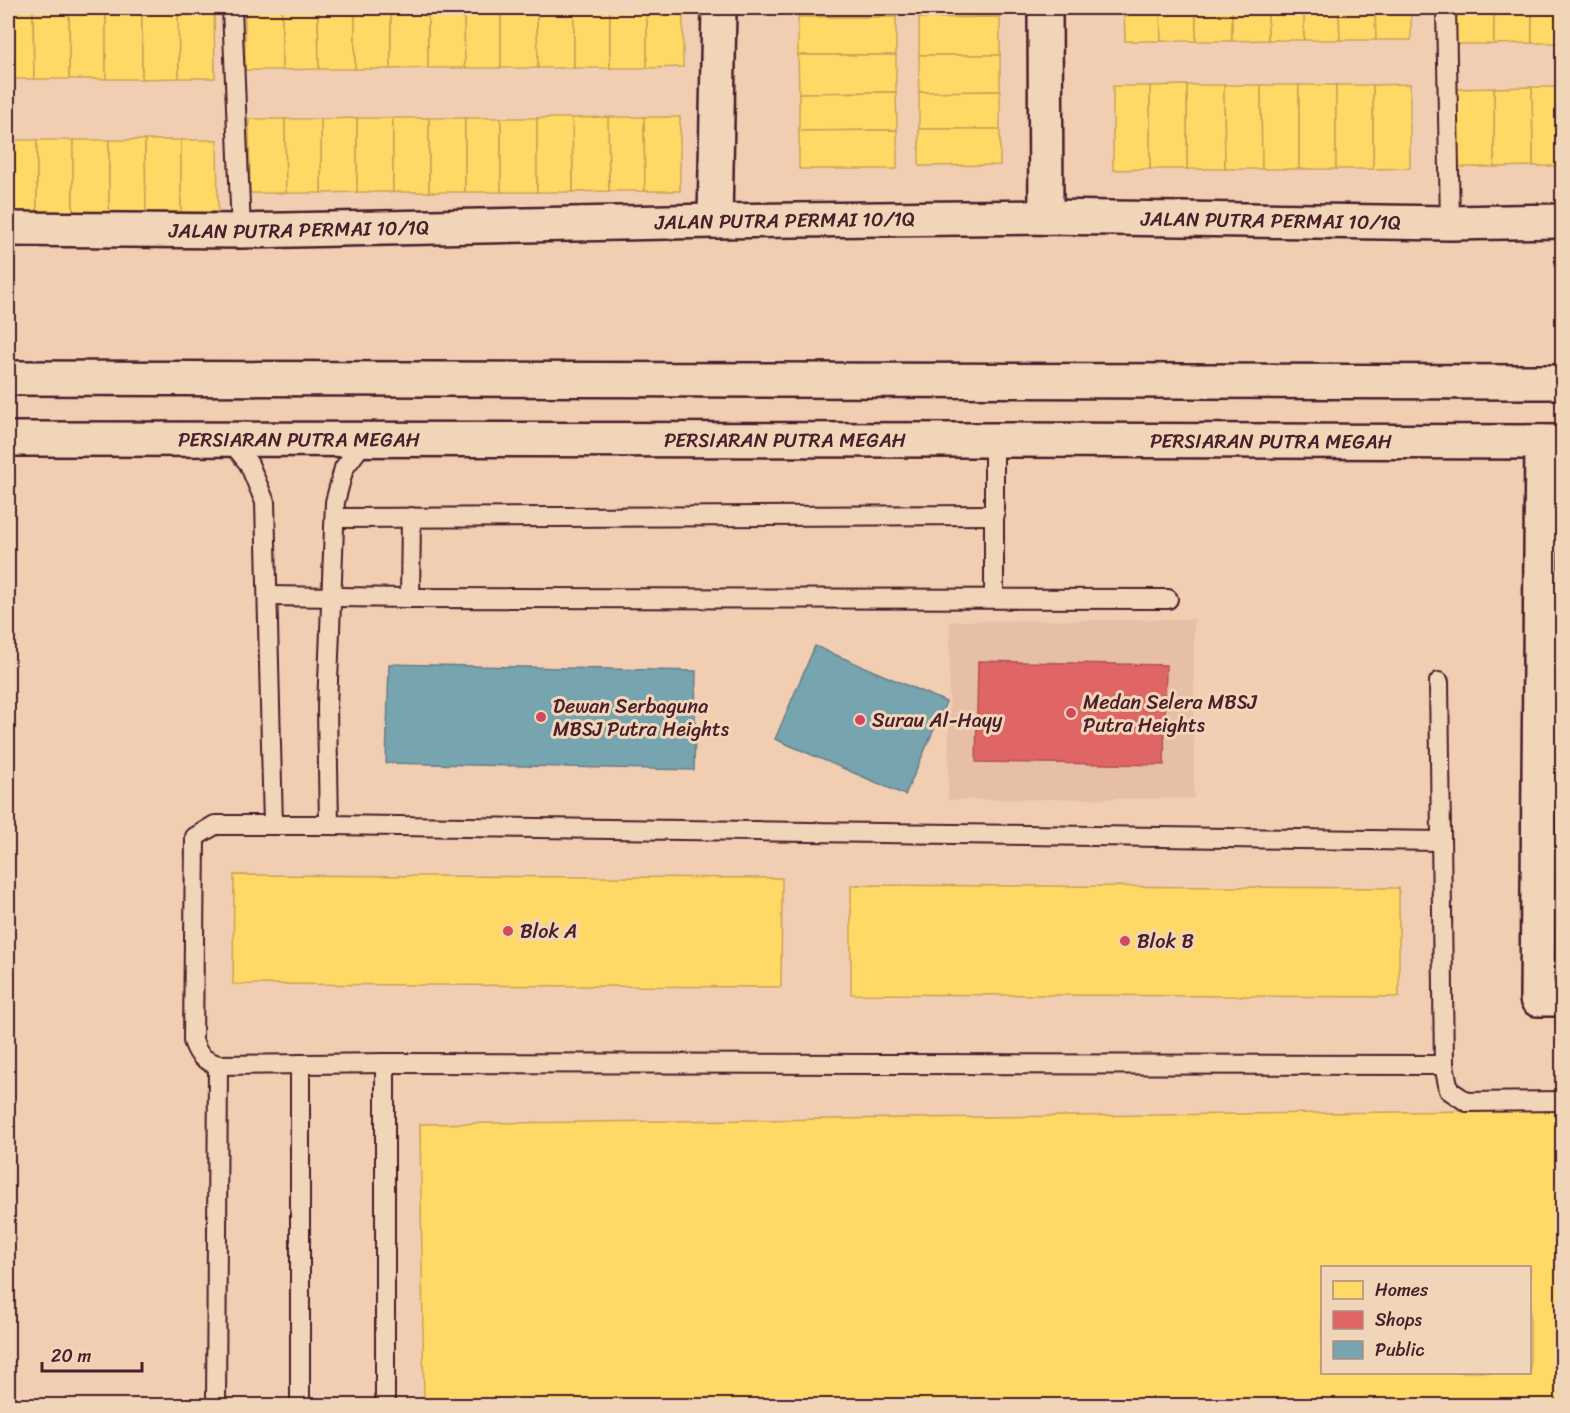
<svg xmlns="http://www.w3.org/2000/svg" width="1570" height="1413" viewBox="0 0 1570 1413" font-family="Sriracha,sans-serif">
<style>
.built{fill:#e7bfa6}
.homes{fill:#ffd966;stroke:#c9a154;stroke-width:1.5;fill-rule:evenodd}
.shops{fill:#e06666;stroke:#b35154;stroke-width:1.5}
.public{fill:#76a5af;stroke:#697d87;stroke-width:1.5}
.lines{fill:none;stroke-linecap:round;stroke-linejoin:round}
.service-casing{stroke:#4a1f2b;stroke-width:22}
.minor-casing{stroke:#4a1f2b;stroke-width:38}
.tertiary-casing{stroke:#4a1f2b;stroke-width:38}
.service{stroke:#f1d5b8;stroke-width:18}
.minor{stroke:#f1d5b8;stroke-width:33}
.tertiary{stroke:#f1d5b8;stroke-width:33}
.poi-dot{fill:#d1495b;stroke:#f1d5b8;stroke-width:2}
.labels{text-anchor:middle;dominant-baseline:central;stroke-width:6;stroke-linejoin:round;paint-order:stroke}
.street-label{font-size:20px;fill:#4a1f2b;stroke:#f1d5b8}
.poi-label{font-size:20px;fill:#4a1f2b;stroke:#f1d5b8;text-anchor:start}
</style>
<rect width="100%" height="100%" fill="#f1ceb2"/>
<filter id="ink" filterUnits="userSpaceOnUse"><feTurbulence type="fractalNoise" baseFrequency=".0167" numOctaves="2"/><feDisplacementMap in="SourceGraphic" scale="12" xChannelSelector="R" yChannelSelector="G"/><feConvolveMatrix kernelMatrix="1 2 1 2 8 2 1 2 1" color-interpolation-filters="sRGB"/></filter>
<g filter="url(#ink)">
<!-- built -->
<g class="built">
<path d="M1554 558H1562V985H1551Z"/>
<path d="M1194 619V798L948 800 950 621Z"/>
</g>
<!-- homes -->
<g class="homes">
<rect x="245" y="8" width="37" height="62"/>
<path d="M282 8H318L319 69 282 70Z"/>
<path d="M318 8H355V69H319Z"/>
<rect x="355" y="8" width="36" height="61"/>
<path d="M391 8H428V68L391 69Z"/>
<path d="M428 8H464L465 68H428Z"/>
<path d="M464 8H501V68H465Z"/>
<path d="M501 8H537L538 68H501Z"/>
<path d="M537 8H574V68H538Z"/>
<rect x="574" y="8" width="36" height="60"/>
<rect x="610" y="8" width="37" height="60"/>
<path d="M647 8H683V67L647 68Z"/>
<rect x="798" y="8" width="98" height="9"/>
<path d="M919 8H1000V17L919 18Z"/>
<path d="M1124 8H1160L1161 41H1125Z"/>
<path d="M1160 8H1196V41H1161Z"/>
<rect x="1196" y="8" width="36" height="33"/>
<path d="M1232 8H1268V40L1232 41Z"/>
<rect x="1268" y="8" width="36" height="32"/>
<path d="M1304 8H1339L1340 40H1304Z"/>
<path d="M1339 8H1375L1376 40H1340Z"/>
<path d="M1375 8H1411V40H1376Z"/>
<rect x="1456" y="8" width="38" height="36"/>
<path d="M1494 8H1532V43L1494 44Z"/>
<rect x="1532" y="8" width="30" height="35"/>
<path d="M214 9 215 78H179L178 10Z"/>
<path d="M106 10V79H69V11Z"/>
<rect x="106" y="10" width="36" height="69"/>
<path d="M142 10H178L179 78 142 79Z"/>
<path d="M8 11H33L34 79H8Z"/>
<path d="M33 11H69V79H34Z"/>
<rect x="798" y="17" width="98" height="38"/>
<path d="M1000 17V55H919V18Z"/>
<path d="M798 55H896V92L799 93Z"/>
<path d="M919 55H1000V91L919 92Z"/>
<path d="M1410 84V168L1373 169V85Z"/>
<path d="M1187 85H1224L1225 169H1187Z"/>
<path d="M1187 85V169H1150V86Z"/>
<path d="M1224 85H1261L1262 169H1225Z"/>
<path d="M1261 85H1299V169H1262Z"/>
<rect x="1299" y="85" width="37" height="84"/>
<rect x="1336" y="85" width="37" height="84"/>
<path d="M1113 86H1150V169L1113 170Z"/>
<path d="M1532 87H1562V166H1533Z"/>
<path d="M1532 87 1533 166 1494 167V88Z"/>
<path d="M1494 88V167H1456L1455 89Z"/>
<path d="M1000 91V129H919V92Z"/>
<path d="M896 92 897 130 799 131V93Z"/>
<path d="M608 117H644L645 191H609Z"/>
<path d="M608 117 609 191 573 192 572 118Z"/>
<path d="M644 117H680V191H645Z"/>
<rect x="357" y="118" width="36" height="74"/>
<path d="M357 118V192L321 193V119Z"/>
<rect x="393" y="118" width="36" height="74"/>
<rect x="429" y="118" width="36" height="74"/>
<rect x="465" y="118" width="36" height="74"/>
<rect x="501" y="118" width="36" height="74"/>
<path d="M537 118H572L573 192H537Z"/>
<path d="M249 119H285L286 193H250Z"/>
<path d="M285 119H321V193H286Z"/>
<path d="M919 129H1000V165L919 166Z"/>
<path d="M897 130V169H799V131Z"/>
<rect x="8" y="140" width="29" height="73"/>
<rect x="37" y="140" width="36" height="73"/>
<path d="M73 140H109V212L73 213Z"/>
<path d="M109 140H145L146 212H109Z"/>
<path d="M145 140H181V212H146Z"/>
<path d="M181 140H217L218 212H181Z"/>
<path d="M234 875 782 878 781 987 233 984Z"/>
<path d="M851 885 1399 888V997L851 994Z"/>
<path d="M1562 1110V1406H424L420 1124ZM1322 1268H1530V1372H1322Z"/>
</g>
<!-- shops -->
<path class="shops" d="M978 661 1166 665 1164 765 976 762Z"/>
<!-- public -->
<g class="public">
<path d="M815 646 946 702 905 795 775 739Z"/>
<path d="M389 664 696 671 694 770 386 763Z"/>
</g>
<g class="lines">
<!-- service casing -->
<g class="service-casing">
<g id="service">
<path d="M232 8 241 231"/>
<path d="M1446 8 1450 223"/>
<path d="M229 439 249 464 265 502 273 825"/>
<path d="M994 440V598"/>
<path d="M335 518 995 515"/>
<path d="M268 596 410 598 1168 599"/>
<path d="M410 598 411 517"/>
<path d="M1439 682 1444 1065 1449 1090 1467 1102 1562 1101"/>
<path d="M329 825 327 707 335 502 344 468 366 439"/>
<path d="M1441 841 329 825H215L195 837 193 1041C199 1057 202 1059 218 1065L385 1063 1444 1065"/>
<path d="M385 1063V1406"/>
<path d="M300 1064V1406"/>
<path d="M216 1406 218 1065"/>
</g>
</g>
<!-- minor casing -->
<g class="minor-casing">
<g id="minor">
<path d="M1045 8 1046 217"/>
<path d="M715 221 719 8"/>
<path id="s1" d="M8 229 241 231 715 221 1046 217 1450 223 1562 221"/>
<path d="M1542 442 1537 999H1562"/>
</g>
</g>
<!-- tertiary casing -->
<g class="tertiary-casing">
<g id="tertiary">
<path d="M8 378 1562 382"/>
<path id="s2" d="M8 439 994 440 1562 442"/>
</g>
</g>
<!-- service -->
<use href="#service" class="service"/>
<!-- minor -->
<use href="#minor" class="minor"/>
<!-- tertiary -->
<use href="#tertiary" class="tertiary"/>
</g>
</g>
<!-- markers -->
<g class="poi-dot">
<circle cx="1071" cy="713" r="6"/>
<circle cx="541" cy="717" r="6"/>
<circle cx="860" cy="720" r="6"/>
<circle cx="508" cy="931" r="6"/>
<circle cx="1125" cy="941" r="6"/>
</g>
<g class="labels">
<!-- street labels -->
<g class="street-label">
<text stroke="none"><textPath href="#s1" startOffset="777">JALAN PUTRA PERMAI 10/1Q</textPath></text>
<text stroke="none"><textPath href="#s1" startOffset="1263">JALAN PUTRA PERMAI 10/1Q</textPath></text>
<text stroke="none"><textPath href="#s1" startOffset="291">JALAN PUTRA PERMAI 10/1Q</textPath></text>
<text stroke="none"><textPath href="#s2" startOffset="291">PERSIARAN PUTRA MEGAH</textPath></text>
<text stroke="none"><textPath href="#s2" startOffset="777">PERSIARAN PUTRA MEGAH</textPath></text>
<text stroke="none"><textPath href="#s2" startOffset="1263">PERSIARAN PUTRA MEGAH</textPath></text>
</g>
<!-- poi labels -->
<g class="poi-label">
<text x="1083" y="702">Medan Selera MBSJ<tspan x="1083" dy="23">Putra Heights</tspan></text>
<text x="553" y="706">Dewan Serbaguna<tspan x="553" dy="23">MBSJ Putra Heights</tspan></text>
<text x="872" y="720">Surau Al-Hayy</text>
<text x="520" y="931">Blok A</text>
<text x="1137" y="941">Blok B</text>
</g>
</g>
<!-- margin -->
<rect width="1570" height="1413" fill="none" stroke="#f1d5b8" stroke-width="30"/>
<rect x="15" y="15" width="1540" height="1383" fill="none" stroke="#4a1f2b" stroke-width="2" filter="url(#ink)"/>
<!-- legend -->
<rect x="1321" y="1266" width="210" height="108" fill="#f1d5b8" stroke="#ae8c80" stroke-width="1.5"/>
<rect x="1333" y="1281" width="30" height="18" fill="#ffd966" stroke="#ae8c80" stroke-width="1.5"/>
<text x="1375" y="1296" font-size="18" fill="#4a1f2b">Homes</text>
<rect x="1333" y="1311" width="30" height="18" fill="#e06666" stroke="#ae8c80" stroke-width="1.5"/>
<text x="1375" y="1326" font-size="18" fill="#4a1f2b">Shops</text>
<rect x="1333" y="1341" width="30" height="18" fill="#76a5af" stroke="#ae8c80" stroke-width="1.5"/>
<text x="1375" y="1356" font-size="18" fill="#4a1f2b">Public</text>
<!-- scale -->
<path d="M42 1362v9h100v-9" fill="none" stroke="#4a1f2b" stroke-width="3"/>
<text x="51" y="1362" font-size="18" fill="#4a1f2b" stroke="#f1d5b8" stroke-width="4.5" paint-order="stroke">20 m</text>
</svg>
